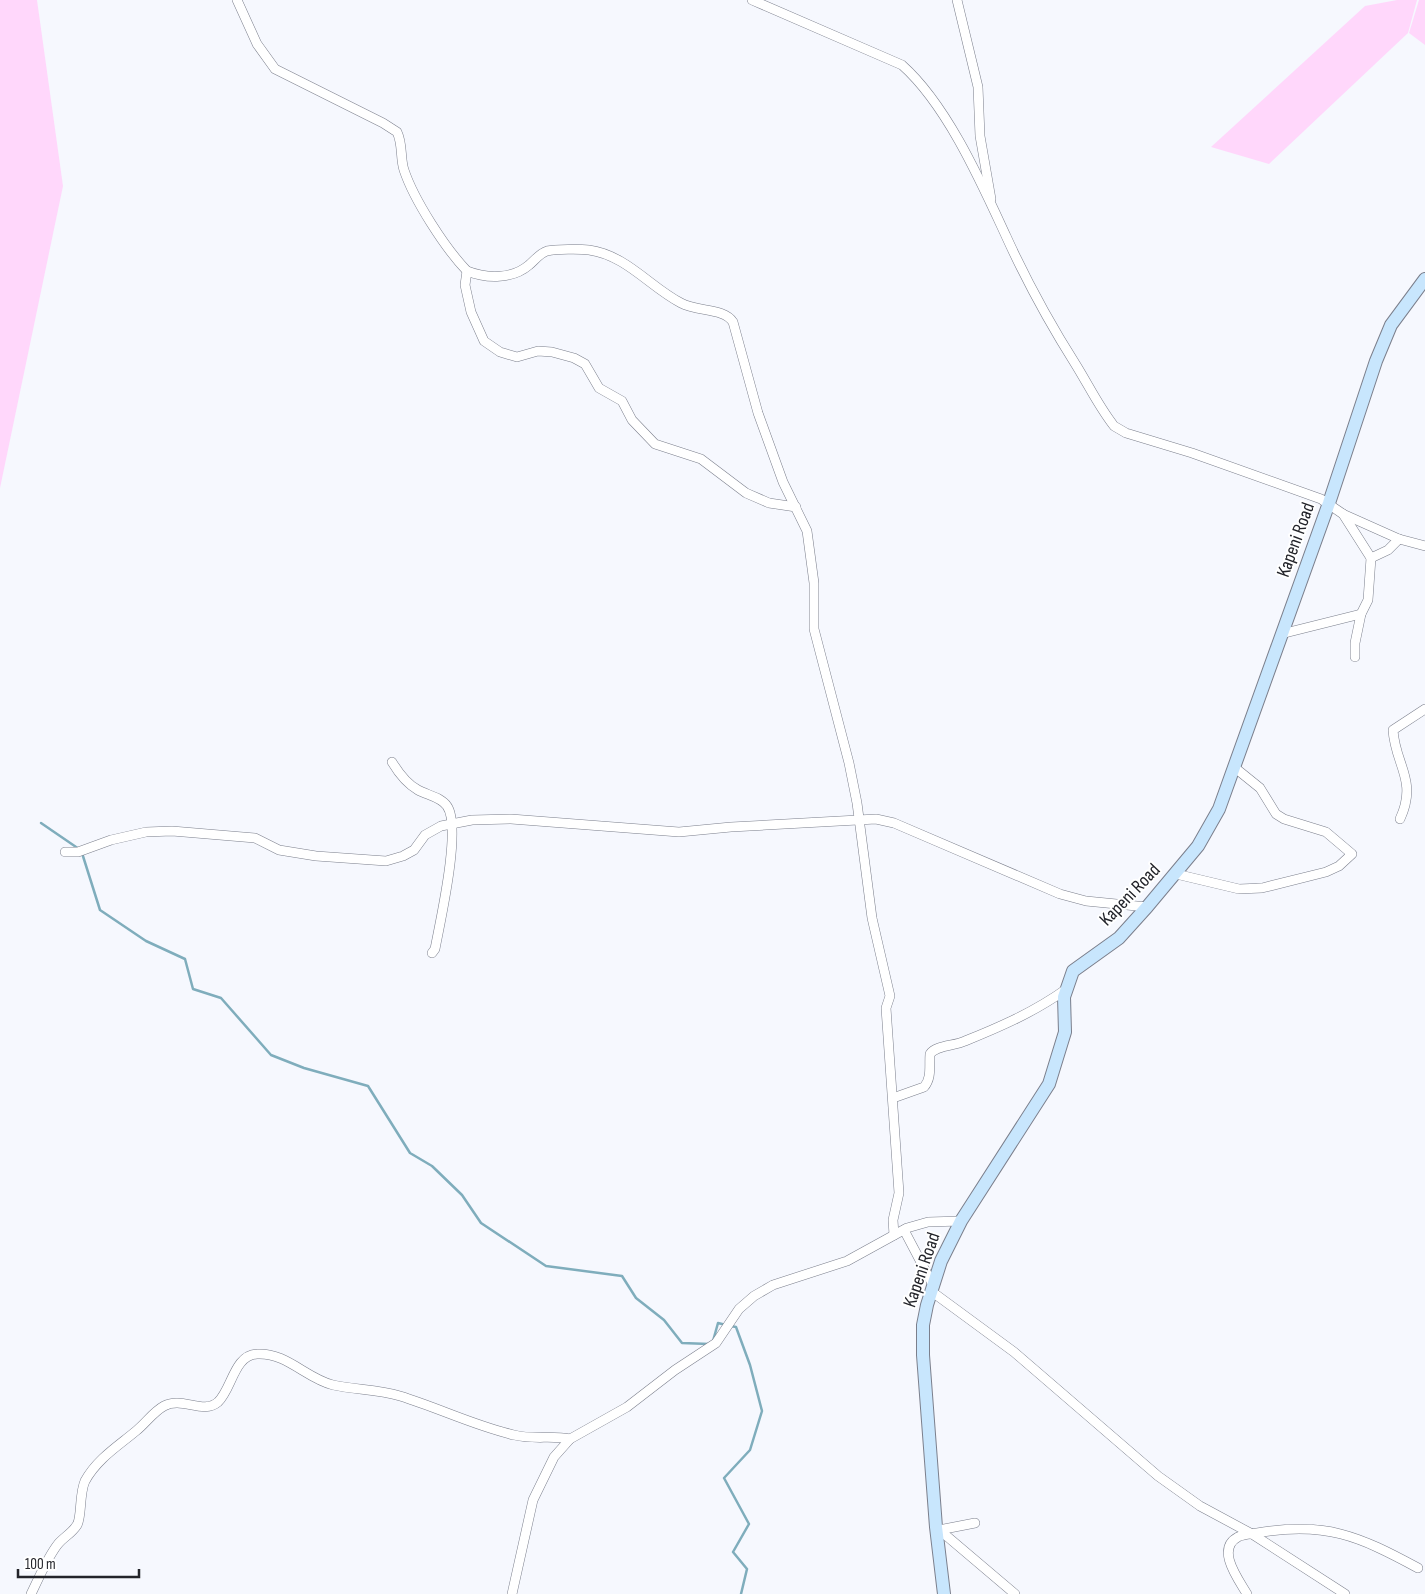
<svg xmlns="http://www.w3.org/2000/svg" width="1425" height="1594" viewBox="0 0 1425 1594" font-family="'Sofia Sans Condensed',sans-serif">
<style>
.green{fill:#ffd7fb}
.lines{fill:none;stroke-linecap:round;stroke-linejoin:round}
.stream{stroke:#7fadbc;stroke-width:2.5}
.minor-casing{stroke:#7b7f8c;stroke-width:10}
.secondary-casing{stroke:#7b7f8c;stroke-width:14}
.minor{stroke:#fff;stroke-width:9}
.secondary{stroke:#c8e6fd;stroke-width:12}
.labels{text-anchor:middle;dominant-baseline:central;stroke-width:4;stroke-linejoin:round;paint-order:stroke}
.street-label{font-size:19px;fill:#23242a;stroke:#fff}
</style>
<rect width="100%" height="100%" fill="#f6f8fe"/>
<!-- green -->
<g class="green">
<path d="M0 0H37L63 186 0 488Z"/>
<path d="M1397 0H1417L1408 33 1269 164 1211 147 1365 6Z"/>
<path d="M1419 0H1425V45L1409 33Z"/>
</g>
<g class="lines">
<!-- stream -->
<g class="stream">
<path d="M41 823 79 849"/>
<path d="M82 853 100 910 146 941 185 959 193 989 221 998 271 1055 304 1068 368 1086 410 1153 432 1166 462 1195 481 1223 546 1266 622 1276 636 1298 664 1320 682 1343 709 1344"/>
<path d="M731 1326 736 1327 750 1365 762 1411 750 1450 724 1478 749 1524 733 1552 747 1569 741 1594"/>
<path d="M713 1341 718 1323 726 1325"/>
</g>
<!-- minor casing -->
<g class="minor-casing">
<g id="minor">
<path d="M237 0 257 44 275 69 383 123 397 132C403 144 400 158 404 170 414 200 445 248 467 271 487 279 513 279 529 265 534 261 540 253 547 251 556 249 580 249 589 250 626 255 650 287 681 303 698 312 724 308 733 322L758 413 783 482 807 531 814 583V629L849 763 857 803 872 918 890 996 886 1008 899 1193 893 1220 894 1235"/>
<path d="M752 0 902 65C947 105 981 182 1006 236 1026 280 1050 324 1076 365 1089 386 1099 407 1114 426L1126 433 1192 453 1321 499 1343 514 1399 539 1425 546"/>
<path d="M957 0 978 87 980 136 991 199"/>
<path d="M467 271 465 285 471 312 484 341 500 352 517 357 538 351 552 352 574 358 585 364 599 388 622 401 632 420 655 444 701 459 746 493 769 503 796 507"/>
<path d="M1343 514 1371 558 1368 600 1361 614 1355 643V657"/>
<path d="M1371 558 1388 550 1399 539"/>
<path d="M1281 634 1361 614"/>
<path d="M392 762C398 772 407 784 418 790 427 795 441 797 447 806 462 827 440 922 435 949L432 953"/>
<path d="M1400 819C1418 780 1395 765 1393 730L1425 709"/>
<path d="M65 852H78L111 840 146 832 172 831 255 838 279 850 316 856 386 861 403 856 414 850 425 835 441 826 472 820 511 819 679 832 731 827 876 819 894 823 1060 894 1086 901 1147 907"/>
<path d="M1176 874 1239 889 1262 888 1326 872 1339 866 1352 854 1326 832 1284 819 1276 814 1260 788 1234 767"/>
<path d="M893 1098 924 1087C932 1078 929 1066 930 1054 936 1045 955 1046 965 1041 1000 1027 1034 1012 1065 990"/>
<path d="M904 1230 933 1285"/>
<path d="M931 1291 1014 1352 1158 1476 1200 1506 1252 1534 1345 1594"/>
<path d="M936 1527 1015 1594"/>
<path d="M939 1530 975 1523"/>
<path d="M31 1594C39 1578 47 1558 58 1544 64 1537 72 1533 77 1525 82 1517 79 1494 85 1481 97 1459 118 1446 136 1431 146 1423 153 1412 164 1406 182 1396 203 1415 218 1402 232 1389 234 1355 257 1354 286 1352 307 1379 333 1385 355 1390 378 1389 400 1396 439 1408 475 1426 514 1435 534 1440 551 1435 570 1439"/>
<path d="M512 1594 533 1500 554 1457 570 1439 627 1407 675 1370 716 1343 739 1309 754 1296 773 1285 847 1261 907 1228 928 1222 961 1221"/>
<path d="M1247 1594C1239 1580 1215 1549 1238 1537 1243 1534 1252 1534 1257 1533 1325 1521 1359 1536 1418 1568"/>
</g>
</g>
<!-- secondary casing -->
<g class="secondary-casing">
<path id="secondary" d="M944 1594 936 1527 923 1355V1325L927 1305 941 1261 961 1221 1049 1084 1065 1032 1064 997 1073 971 1119 938 1147 907 1198 846 1219 809 1329 503 1376 361 1391 325 1425 279"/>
</g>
<!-- minor -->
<use href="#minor" class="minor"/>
<!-- secondary -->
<use href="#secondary" class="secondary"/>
</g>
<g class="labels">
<!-- street labels -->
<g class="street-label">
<text transform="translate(1296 540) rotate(-70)">Kapeni Road</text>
<text transform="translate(1130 895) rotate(-46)">Kapeni Road</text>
<text transform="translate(922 1270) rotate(-71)">Kapeni Road</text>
</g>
</g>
<!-- scale -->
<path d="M18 1569v8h121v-8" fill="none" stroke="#23242a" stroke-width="2.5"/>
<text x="25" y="1569" font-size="15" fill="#23242a" stroke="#ffffff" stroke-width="4" paint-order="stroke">100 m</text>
</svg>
